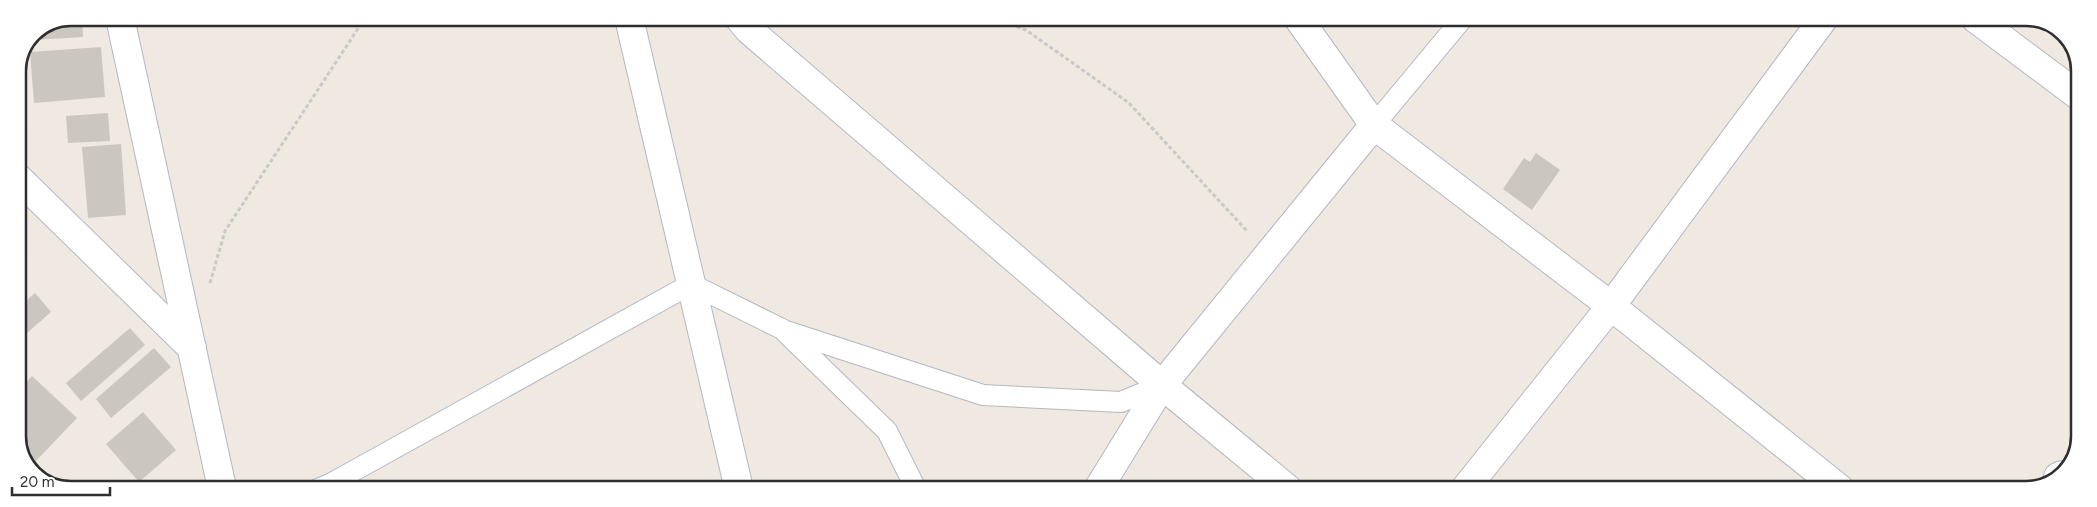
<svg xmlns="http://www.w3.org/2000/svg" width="2097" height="507" viewBox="0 0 2097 507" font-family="Figtree,sans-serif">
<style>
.building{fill:#cbc7bf}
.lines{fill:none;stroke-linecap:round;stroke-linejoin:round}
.lane-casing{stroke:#b4b7c1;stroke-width:22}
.street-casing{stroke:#b4b7c1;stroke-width:30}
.path{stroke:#c9c9c9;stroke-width:3;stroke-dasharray:4 2.5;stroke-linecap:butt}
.lane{stroke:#fff;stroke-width:20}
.street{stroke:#fff;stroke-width:28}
.rim{fill:none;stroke:#2e2e2e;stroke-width:2.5}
</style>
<rect width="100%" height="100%" fill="#efe9e1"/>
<!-- building -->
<g class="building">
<path d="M72 18H82L83 37 34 40V33Z"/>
<path d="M101 47 105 97 34 103 30 52Z"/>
<path d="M108 113 110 141 68 143 66 116Z"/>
<path d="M121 144 126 215 88 218 82 147Z"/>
<path d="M1536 153 1560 170 1532 210 1503 189 1524 158 1530 162Z"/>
<path d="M35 293 51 312 18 341V308Z"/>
<path d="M130 328 145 345 81 401 66 383Z"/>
<path d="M154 348 171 367 111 418 96 399Z"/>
<path d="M32 376 77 418 33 464 24 455 18 442V391Z"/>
<path d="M143 412 176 450 139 482 106 444Z"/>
</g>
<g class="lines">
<!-- lane casing -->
<g class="lane-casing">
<g id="lane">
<path d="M1374 125 1463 18"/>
<path d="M786 331 983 395 1121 402 1162 385"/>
<path d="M318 489 330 484 691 284 782 329 887 431 916 489"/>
</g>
</g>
<!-- street casing -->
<g class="street-casing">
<g id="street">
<path d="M120 18 222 488"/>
<path d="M629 18 739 489"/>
<path d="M739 18 749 30 1162 385 1288 489"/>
<path d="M1298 18 1374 125 1611 306 1840 489"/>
<path d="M1976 19 2079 96"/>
<path d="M18 178 192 348"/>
<path d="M2058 477 2062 475"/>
<path d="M1098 489 1162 385 1374 125"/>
<path d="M1465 489 1611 306 1824 18"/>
</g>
</g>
<!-- path -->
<g class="path">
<path d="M992 18 1026 30 1129 103 1247 231"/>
<path d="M1011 18 1022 27"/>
<path d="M210 283 225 231 365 18"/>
</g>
<!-- lane -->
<use href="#lane" class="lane"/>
<!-- street -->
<use href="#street" class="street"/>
</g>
<!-- crop -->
<path d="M0 0H2097V507H0ZM71 26H2026A45 45 0 0 1 2071 71V436A45 45 0 0 1 2026 481H71A45 45 0 0 1 26 436V71A45 45 0 0 1 71 26Z" fill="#fff" fill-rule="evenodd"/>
<path class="rim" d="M71 26H2026A45 45 0 0 1 2071 71V436A45 45 0 0 1 2026 481H71A45 45 0 0 1 26 436V71A45 45 0 0 1 71 26Z"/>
<!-- scale -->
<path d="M12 487v8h98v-8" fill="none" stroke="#2e2e2e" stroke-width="2.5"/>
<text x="20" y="487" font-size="15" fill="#2e2e2e" stroke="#ffffff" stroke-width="4" paint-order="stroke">20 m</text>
</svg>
